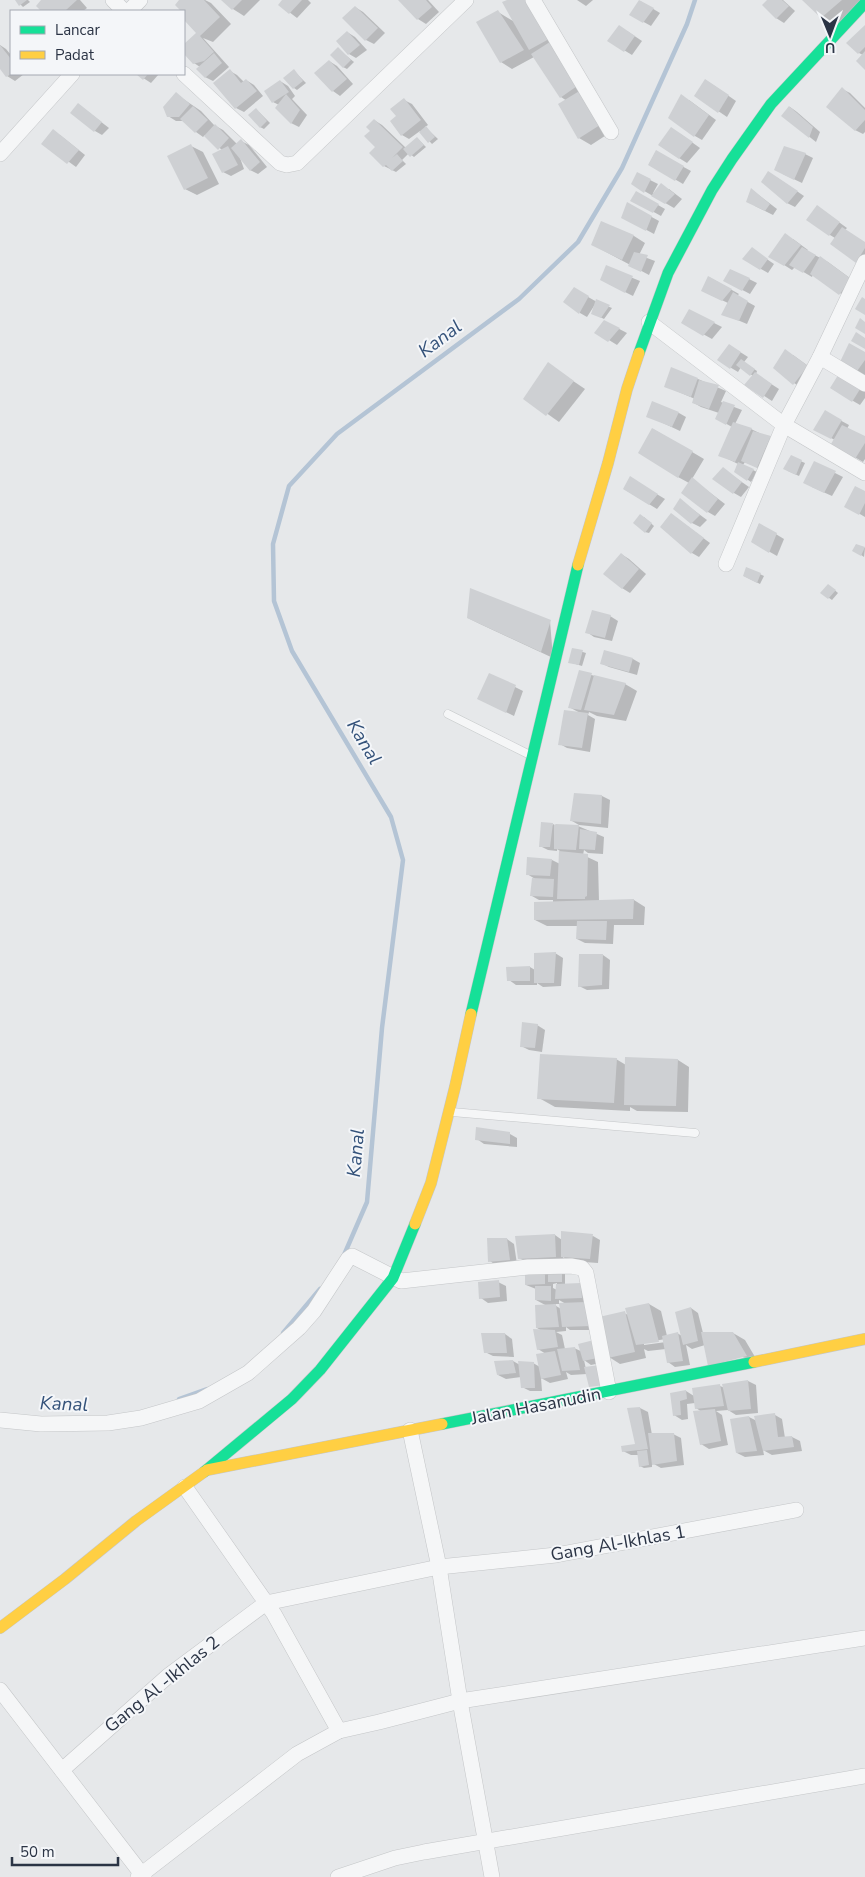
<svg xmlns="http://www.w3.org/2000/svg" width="865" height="1877" viewBox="0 0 865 1877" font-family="'Nunito Sans',sans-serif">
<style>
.shadow{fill:#0003;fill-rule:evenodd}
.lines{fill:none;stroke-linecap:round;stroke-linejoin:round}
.stream{stroke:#b4c4d5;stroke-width:4.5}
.building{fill:#ced0d3}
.lane-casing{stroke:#c4c6c8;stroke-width:9}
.street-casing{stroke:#c4c6c8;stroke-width:16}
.fast-casing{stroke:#c4c6c8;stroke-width:12}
.slow-casing{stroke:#c4c6c8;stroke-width:12}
.lane{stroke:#f5f6f7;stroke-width:8}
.street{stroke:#f5f6f7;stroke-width:15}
.fast{stroke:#16e098;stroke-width:11}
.slow{stroke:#ffcf43;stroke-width:11}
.labels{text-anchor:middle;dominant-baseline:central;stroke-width:4;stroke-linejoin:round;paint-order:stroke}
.street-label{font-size:18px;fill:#2b3445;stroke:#f4f6f9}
.water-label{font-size:19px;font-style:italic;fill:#34527a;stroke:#f4f6f9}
</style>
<rect width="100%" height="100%" fill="#e6e8ea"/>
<!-- shadow -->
<g class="shadow">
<path d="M16 0H28L30 2 23 7Z"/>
<path d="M43 0H80L87 8 83 11H43L37 6Z"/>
<path d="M181 0H205L211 3 231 24 213 42 203 38 229 67 213 81 205 77 200 67 194 63 184 52V46L198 33 184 18V11L176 5Z"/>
<path d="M223 0H260L244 16 233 9Z"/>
<path d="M284 0H308L311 3 297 18 280 5Z"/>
<path d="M400 0H428L439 12 426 24 418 19Z"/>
<path d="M510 0 559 45 611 132 591 145 579 138 567 101 561 97 534 57 512 69 501 62 498 12 513 21Z"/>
<path d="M577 0H593L586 6Z"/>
<path d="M769 0H783L795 11 784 23 776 18Z"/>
<path d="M804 0H865L838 26 822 17Z"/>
<path d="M640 1 660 13 651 26 631 15Z"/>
<path d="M355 7 363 12 385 33 374 44 366 40 344 18Z"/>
<path d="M865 27V68L863 55 859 53Z"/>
<path d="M627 31 642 41 632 55 609 41Z"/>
<path d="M347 32 355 37 367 50 356 58 349 54Z"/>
<path d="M0 45 6 49 11 55V74H24L15 81 7 76 0 67Z"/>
<path d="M338 49 354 62 347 69 343 67Z"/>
<path d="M329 61 337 66 353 84 340 96 333 91Z"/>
<path d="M230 71 237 75 244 82 246 80 254 85 263 96 244 112 236 108Z"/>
<path d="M294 71 306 83 297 90 294 88Z"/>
<path d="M137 74H159L151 83Z"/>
<path d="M280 81 288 86 295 96 292 99 307 115 299 127 291 123 279 105 273 102Z"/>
<path d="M713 85 736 101 727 117 696 96Z"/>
<path d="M842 89 850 93 865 108V132L863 134 855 130Z"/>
<path d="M176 94 201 111 214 125 223 130 237 144 241 141 249 145 267 167 258 174 250 170 239 155 244 169 231 176 223 172 222 150 205 135 203 137 196 132 185 121H176L168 116Z"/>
<path d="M404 100 412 104 428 125 425 127 438 139 432 144 420 131 409 139 402 135 398 117Z"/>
<path d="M689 100 716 120 702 140 695 136Z"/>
<path d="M78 104 109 128 102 135 95 131Z"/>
<path d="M790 107 797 112 820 132 816 142 783 116Z"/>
<path d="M259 112 270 123 264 129 260 127Z"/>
<path d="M374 120 382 125 406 148 417 138 426 147 414 157 409 153 402 160 406 164 396 172 384 166 372 131Z"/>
<path d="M679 133 700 148 687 163 679 158Z"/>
<path d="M60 135 85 155 76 167 43 143Z"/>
<path d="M191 146 203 152 219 184 197 195 185 189Z"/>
<path d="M656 152 691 171 683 184 649 164Z"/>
<path d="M805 154 813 158 802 183 783 174Z"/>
<path d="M776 177 804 196 795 207 787 203Z"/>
<path d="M650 180 658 184 653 193 669 189 682 199 674 208 632 184Z"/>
<path d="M752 190 777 209 773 215 755 206Z"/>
<path d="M637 193 665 209 661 216 632 200Z"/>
<path d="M628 204 659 221 654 234 630 221Z"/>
<path d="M818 207 847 228 845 230 865 243V265L831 244 835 238 830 235Z"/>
<path d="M602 223 634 236 645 243 639 255 655 261 649 275 593 245Z"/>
<path d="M793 239 808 250 807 251 828 262 858 284 847 298 813 274 812 277 795 267 792 270 770 256Z"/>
<path d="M752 249 774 264 768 273 744 259Z"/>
<path d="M606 267 640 281 633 296 609 284Z"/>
<path d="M731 270 757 283 750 294 733 285Z"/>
<path d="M709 277 739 294 737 296 755 306 747 324 723 314 728 303 711 295Z"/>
<path d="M574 289 597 302 612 308 604 319 592 313 595 306H594L587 317 580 313Z"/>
<path d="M689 311 714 323 722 327 712 339 683 323Z"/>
<path d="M604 321 627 333 617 345 596 332Z"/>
<path d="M737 350 748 357 744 362 757 371 756 374 779 389 772 401 746 384 753 376 741 367 738 372 718 360Z"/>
<path d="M865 353V375L863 377 840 363Z"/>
<path d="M793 355 815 371 802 388 794 383Z"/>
<path d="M548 364 585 389 559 422 525 398Z"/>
<path d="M698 379 726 391 721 402 742 410 735 424 751 429 778 442 765 471 745 462 743 465 757 472 751 482 735 471 738 464 720 455 732 427 716 418 719 413 701 407 694 403 695 399 665 386Z"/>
<path d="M831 388 865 389V398L860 405Z"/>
<path d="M825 412 849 425 847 429 865 438V459L863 462 833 444 835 440 815 430Z"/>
<path d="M679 413 686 417 680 431 648 416Z"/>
<path d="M653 429 704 459 692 479 725 504 715 516 708 512 689 483 678 477Z"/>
<path d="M791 457 805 463 799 476 788 471Z"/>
<path d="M815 463 843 477 832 496 812 487Z"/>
<path d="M723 469 749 487 741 497 734 493Z"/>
<path d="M630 478 665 499 657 509 624 489Z"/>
<path d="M865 492V517L846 506Z"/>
<path d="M680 500 707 520 700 527 692 523Z"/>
<path d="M671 514 710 543 699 557 692 553Z"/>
<path d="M644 517 654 526 649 533 645 532Z"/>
<path d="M759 524 784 539 777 556 752 542Z"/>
<path d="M856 545 865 548 864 557 854 550Z"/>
<path d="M621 554 629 559 646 574 630 593 622 588Z"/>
<path d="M747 568 764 576 760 584 744 576Z"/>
<path d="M831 587 838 593 832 600 822 593Z"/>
<path d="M610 616 618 621 612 641 594 637 587 632Z"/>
<path d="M468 618 550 621 553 658 480 624Z"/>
<path d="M573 649 586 653 582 666 569 662Z"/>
<path d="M605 651 633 659 640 663 637 675 609 667 601 663Z"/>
<path d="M580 672 625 684 637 691 626 721 597 716 589 712 588 715 595 719 590 752 567 748 560 744 580 713 569 707Z"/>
<path d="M489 674 523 691 514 716 487 703Z"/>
<path d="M575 794 602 796 610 800 608 828 579 825 572 821Z"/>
<path d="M553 824 556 826H578L604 837 603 854 588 853 584 850 583 855 598 862 599 901 634 900 645 907 644 925H614L613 944 585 943 577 939 578 926H547L535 920 553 902V900H539L532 896 537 880 527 874 552 860 560 864V851L557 849V851L548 850 540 846Z"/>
<path d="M555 953 563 958 561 986 543 987 537 983V985H516L509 980 530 967 535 970Z"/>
<path d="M603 955 610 960 609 989 587 990 579 986Z"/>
<path d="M537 1025 545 1030 542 1052 529 1050 521 1046Z"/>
<path d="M616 1059 626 1065 678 1060 689 1067 688 1112 637 1111 630 1107V1111L555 1107 539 1098Z"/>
<path d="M510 1134 517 1138V1147L484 1144 477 1139Z"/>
<path d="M555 1235 562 1240 593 1236 600 1240 598 1263 570 1261 563 1257 564 1261 527 1262 519 1258Z"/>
<path d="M507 1239 514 1244 517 1264 497 1266 490 1261Z"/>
<path d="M526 1272H562L565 1274V1285L580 1284 598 1330H570L566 1327V1331L556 1332 562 1335 565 1349 574 1348 605 1362 591 1365 584 1360 587 1374 571 1375 566 1372 568 1379 550 1383 541 1378 542 1391H530L522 1387 521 1377 506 1379 498 1375 513 1361 520 1365 533 1363 540 1367 546 1354 538 1349 542 1331 537 1328 547 1306 536 1300V1289L526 1285ZM557 1283V1290L553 1288V1284ZM559 1300 566 1304 561 1309 553 1304H559Z"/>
<path d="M498 1282 506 1286 507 1301 488 1303 481 1298Z"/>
<path d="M649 1304 661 1311 667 1336 677 1333 682 1336 691 1308 698 1313 703 1333H733L745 1340 758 1362 705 1345 692 1349 686 1345 690 1365 675 1367 668 1362 666 1349 648 1351 644 1349 646 1358 620 1364 609 1357 624 1313 628 1315ZM665 1339 666 1342 644 1345V1343Z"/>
<path d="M505 1334 512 1339 514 1357 493 1356 485 1352Z"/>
<path d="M748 1381 756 1385 758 1413 736 1415 728 1410 716 1411 722 1415 728 1445 709 1449 701 1444 702 1412 696 1408 695 1403 687 1404 688 1419 682 1420 674 1415 671 1394 686 1391 694 1396 720 1386 725 1388Z"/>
<path d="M640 1408 648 1412 652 1435 673 1434 681 1438 684 1465 661 1468 652 1463V1467L644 1468 640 1466 639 1455H631L623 1451 637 1446Z"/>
<path d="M775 1415 782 1419 785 1438 792 1437 800 1441 802 1451 772 1455 763 1450 764 1455 745 1457 737 1453 731 1420 749 1417 757 1421Z"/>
</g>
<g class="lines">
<!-- stream -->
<g class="stream">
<path d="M344 1255 367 1202 382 1028 403 860 391 817 292 651 274 601 273 544 289 486 337 434 519 299 578 242 622 168 687 24 695 0"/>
<path d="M283 1333 320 1289"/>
<path d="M179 1399 207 1389"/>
</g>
</g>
<!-- building -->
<g class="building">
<path d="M15 0H27L19 6Z"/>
<path d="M41 0H77L65 11H41L36 6Z"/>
<path d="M179 0H204L220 17 200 36 214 52 204 61 193 64 184 54V44L196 33 184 20V11H181L175 5Z"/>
<path d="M221 0H242L232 10Z"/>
<path d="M282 0H302L289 14 278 5Z"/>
<path d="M398 0H426L432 7 417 20Z"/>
<path d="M507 0H529L549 39 529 50 502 2Z"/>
<path d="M639 0 654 8 643 23 629 15Z"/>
<path d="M767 0H782L789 6 776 19 762 5Z"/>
<path d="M802 0H842L821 18Z"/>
<path d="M355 6 378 28 365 41 342 18Z"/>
<path d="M498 10 524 50 500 63 476 22Z"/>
<path d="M619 25 635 36 624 52 607 41Z"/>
<path d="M865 25V47L858 54 846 43Z"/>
<path d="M347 31 360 45 348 55 336 41Z"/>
<path d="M553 40 580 84 560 98 531 54Z"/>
<path d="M0 45 11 59V74L6 77 0 69Z"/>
<path d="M338 47 351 60 343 68 330 55Z"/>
<path d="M865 51V70L856 61Z"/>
<path d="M214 53 222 63 205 78 196 69Z"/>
<path d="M329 60 347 79 332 92 314 73Z"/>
<path d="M230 69 241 83 246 79 257 91 235 109 213 83Z"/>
<path d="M294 69 303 81 293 89 283 78Z"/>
<path d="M136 74H148L143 80Z"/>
<path d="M705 79 729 95 718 113 694 96Z"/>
<path d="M280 80 289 92 272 103 264 91Z"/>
<path d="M842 87 865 110V120L855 131 826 107Z"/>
<path d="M581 90 600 125 578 139 558 104Z"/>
<path d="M176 92 190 104 179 117H167L163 107Z"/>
<path d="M286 94 300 110 291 124 275 108Z"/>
<path d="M681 94 709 115 694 137 668 118Z"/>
<path d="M404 98 421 120 401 136 390 121 396 116 390 109Z"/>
<path d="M78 103 102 122 94 132 70 113Z"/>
<path d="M193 106 208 120 195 133 180 119Z"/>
<path d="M789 106 813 127 809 138 781 116Z"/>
<path d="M256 108 267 121 260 128 248 115Z"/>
<path d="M374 119 403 147 392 158 397 154 403 161 392 171 386 165 383 167 369 153 375 147 364 136 370 131 366 127Z"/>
<path d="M215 124 229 138 218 150 204 136Z"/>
<path d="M426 126 435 137 428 143 419 132Z"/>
<path d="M671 127 693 142 679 159 658 145Z"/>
<path d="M53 129 79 150 67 164 41 144Z"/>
<path d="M417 137 424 145 410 157 403 149Z"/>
<path d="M241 139 260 162 250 171 231 148Z"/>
<path d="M191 144 208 178 184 190 167 156Z"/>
<path d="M228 146 238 165 222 173 212 154Z"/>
<path d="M784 146 806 153 794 180 774 170Z"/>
<path d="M656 150 684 166 675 181 648 165Z"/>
<path d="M768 171 798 191 787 204 761 182Z"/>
<path d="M637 172 651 179 644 193 631 184Z"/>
<path d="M661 183 675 194 665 204 651 196Z"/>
<path d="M751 188 770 204 765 211 746 202Z"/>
<path d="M636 191 659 204 653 213 630 201Z"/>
<path d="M627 202 652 216 646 231 621 218Z"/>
<path d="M817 205 840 222 829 236 806 220Z"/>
<path d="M601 221 634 235 622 260 591 245Z"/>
<path d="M842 227 865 242V248L856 263 830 244Z"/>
<path d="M785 233 801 245 784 266 768 257Z"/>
<path d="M752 247 768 259 760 270 742 259Z"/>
<path d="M802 247 816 255 803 273 789 265Z"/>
<path d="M634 252 648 255 641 272 628 266Z"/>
<path d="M820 256 851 279 839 295 810 274Z"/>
<path d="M606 265 633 276 625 293 600 280Z"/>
<path d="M730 269 750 278 742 291 723 281Z"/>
<path d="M708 276 732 289 722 301 701 291Z"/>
<path d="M574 287 589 296 579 314 563 302Z"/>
<path d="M733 292 748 301 739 321 721 315Z"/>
<path d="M862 297 865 299V315L855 309Z"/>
<path d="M596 299 610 305 601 318 591 314Z"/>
<path d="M689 309 715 322 703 336 681 323Z"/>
<path d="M860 318 865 322V334L855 328Z"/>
<path d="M604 320 620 328 608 342 594 333Z"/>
<path d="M856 332 865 338V349L851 341Z"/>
<path d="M849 343 865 352V360L855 374 839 364Z"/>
<path d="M729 344 741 352 730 369 717 360Z"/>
<path d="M785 349 808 366 793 385 773 368Z"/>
<path d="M741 359 755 369 750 376 736 365Z"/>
<path d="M548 362 574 381 546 416 523 399Z"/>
<path d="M671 367 698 378 691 397 664 387Z"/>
<path d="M755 372 772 384 763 398 744 385Z"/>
<path d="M840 372 862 386 852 402 830 388Z"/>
<path d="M699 380 719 385 709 409 692 403Z"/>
<path d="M652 401 679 412 672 427 646 417Z"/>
<path d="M723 401 735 405 726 425 715 419Z"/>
<path d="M825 410 842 420 831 439 813 430Z"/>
<path d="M733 422 752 428 735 462 718 456Z"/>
<path d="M842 425 865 436V443L855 459 831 444Z"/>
<path d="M652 428 693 451 678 478 638 453Z"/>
<path d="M753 431 771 436 757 468 741 461Z"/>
<path d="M791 455 802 460 796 475 783 469Z"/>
<path d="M814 461 836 471 824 493 803 483Z"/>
<path d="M738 462 754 469 747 481 734 472Z"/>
<path d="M723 467 742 482 733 494 712 479Z"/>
<path d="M630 476 658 494 649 505 623 489Z"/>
<path d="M692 477 718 499 707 513 681 493Z"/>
<path d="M855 486 865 491V503L859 515 844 507Z"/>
<path d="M680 498 700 515 691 524 673 509Z"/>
<path d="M671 513 704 538 691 554 660 527Z"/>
<path d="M640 514 652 523 645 533 633 523Z"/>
<path d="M759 523 777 533 769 553 751 542Z"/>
<path d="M856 544 865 547 861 556 852 551Z"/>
<path d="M621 553 639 569 622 589 603 574Z"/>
<path d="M746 567 761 573 757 583 743 576Z"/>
<path d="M828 584 836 590 828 599 820 593Z"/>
<path d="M470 588 551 620 541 652 467 618Z"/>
<path d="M592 610 611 615 605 638 585 633Z"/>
<path d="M572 648 583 650 579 665 568 663Z"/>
<path d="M604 650 633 658 629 672 600 664Z"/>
<path d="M579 670 592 673 581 710 568 708Z"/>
<path d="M489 673 516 685 506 713 477 699Z"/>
<path d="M594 675 626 683 614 715 584 710Z"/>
<path d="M564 710 588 713 582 748 558 745Z"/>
<path d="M574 793 602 795 601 824 570 821Z"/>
<path d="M541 822 553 823 550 847H539Z"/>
<path d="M556 824 579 825 576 850 554 849V825Z"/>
<path d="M580 829 597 832 595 850 579 849Z"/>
<path d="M559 851 588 854 587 896 585 897V899H557Z"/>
<path d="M527 857 552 859 550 876 526 875Z"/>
<path d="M532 878 554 879 553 897 530 896Z"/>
<path d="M634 899 633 919 534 920V902Z"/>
<path d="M577 921H607L606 940 576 939Z"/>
<path d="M556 952 554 983H534V953Z"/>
<path d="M579 954H603L602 985 578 987Z"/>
<path d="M530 966V981H507L506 967Z"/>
<path d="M522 1022 538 1024 535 1048 520 1047Z"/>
<path d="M540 1054 617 1058 614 1103 537 1099Z"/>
<path d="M625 1057 678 1059 676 1106 624 1105Z"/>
<path d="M476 1127 510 1132V1144L475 1140Z"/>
<path d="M561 1231 593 1234 590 1259 561 1257Z"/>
<path d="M555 1234 556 1257 518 1259 515 1236Z"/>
<path d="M487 1238H507L510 1260 488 1262Z"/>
<path d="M545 1270V1284L525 1285V1271Z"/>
<rect x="548" y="1271" width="14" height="11"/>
<path d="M499 1280 500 1297 479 1299 478 1282Z"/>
<path d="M581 1283 582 1298 555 1299 556 1284Z"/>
<path d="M535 1286H551V1301L535 1300Z"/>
<path d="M586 1302 591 1326 562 1327 559 1303Z"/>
<path d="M649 1303 659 1342 636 1345 625 1308Z"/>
<path d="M556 1304 559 1327 536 1328 535 1305Z"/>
<path d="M691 1307 698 1341 683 1345 675 1312Z"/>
<path d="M625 1311 635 1352 608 1358 599 1317Z"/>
<path d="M533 1329 555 1330 558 1347 537 1350Z"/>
<path d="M678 1332 683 1361 667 1363 662 1336Z"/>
<path d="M701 1332H733L747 1356 708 1366Z"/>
<path d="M481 1333H505L507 1353H484Z"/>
<path d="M594 1340 598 1358 583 1361 578 1344Z"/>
<path d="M575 1347 580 1370 562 1371 557 1349Z"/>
<path d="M555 1351 561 1375 541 1379 536 1354Z"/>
<path d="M513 1360 516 1373 497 1375 494 1361Z"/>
<path d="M518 1361 534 1362 535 1388H521Z"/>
<path d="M600 1365 605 1385 589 1387 584 1367Z"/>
<path d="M748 1380 751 1409 728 1411 722 1384Z"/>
<path d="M720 1384 724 1406 695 1409 692 1388Z"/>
<path d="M686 1390 687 1399 680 1401 681 1415 673 1416 670 1393Z"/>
<path d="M640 1407 648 1449 622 1452 621 1446 635 1444 627 1408Z"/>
<path d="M715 1409 721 1441 700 1445 693 1411Z"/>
<path d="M775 1413 778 1437 792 1436 794 1447 763 1451 754 1416Z"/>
<path d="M749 1416 757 1451 736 1453 730 1419Z"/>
<path d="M648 1433H674L677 1461 652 1465Z"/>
<path d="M647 1450 649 1465 639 1467 637 1451Z"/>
</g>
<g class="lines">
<!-- lane casing -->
<g class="lane-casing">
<g id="lane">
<path d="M448 714 528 754"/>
<path d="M452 1112 695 1133"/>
</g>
</g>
<!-- street casing -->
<g class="street-casing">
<g id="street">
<path d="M113 0 124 11"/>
<path d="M533 0 611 132"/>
<path d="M129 11 140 0"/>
<path d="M184 74 280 163 287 165 297 163 466 0"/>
<path d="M0 154 72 74"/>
<path d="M649 322 784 425 865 473"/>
<path d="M820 357 865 384"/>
<path d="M726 564 784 425 820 357 865 262"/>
<path d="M0 1420 41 1424 108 1423 141 1418 199 1401 248 1373 299 1328 314 1311 348 1259 352 1256 401 1281 528 1267 571 1266 582 1268 586 1273 609 1392"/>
<path d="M410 1430 439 1567 460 1701 492 1877"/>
<path d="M185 1487 274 1614 339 1731"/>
<path d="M0 1690 144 1877"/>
<path d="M62 1770 168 1676 266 1603 439 1567 556 1555 796 1510"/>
<path d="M138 1877 297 1754 339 1731 379 1722 460 1701 865 1638"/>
<path d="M338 1877 395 1858 424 1852 865 1776"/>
</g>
</g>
<!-- fast casing -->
<g class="fast-casing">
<g id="fast">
<path d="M639 353 668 273 712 190 732 159 771 104 865 3"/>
<path d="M471 1014 578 565"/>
<path d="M442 1424 754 1362"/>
<path d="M204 1472 292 1399 320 1370 393 1278 415 1224"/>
</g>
</g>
<!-- slow casing -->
<g class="slow-casing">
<g id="slow">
<path d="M578 565 608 463 627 389 639 353"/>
<path d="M415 1224 431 1183 455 1087 471 1014"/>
<path d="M754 1362 865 1339"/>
<path d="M207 1470 442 1424"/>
<path d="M0 1628 65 1579 136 1521 204 1472"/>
</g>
</g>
<!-- lane -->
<use href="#lane" class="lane"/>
<!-- street -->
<use href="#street" class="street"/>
<!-- fast -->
<use href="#fast" class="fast"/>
<!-- slow -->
<use href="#slow" class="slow"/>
</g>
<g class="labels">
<!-- street labels -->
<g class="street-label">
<text transform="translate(536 1406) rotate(-11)">Jalan Hasanudin</text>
<text transform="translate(618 1543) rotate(-10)">Gang Al-Ikhlas 1</text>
<text transform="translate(162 1684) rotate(-39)">Gang Al -Ikhlas 2</text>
</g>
<!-- water labels -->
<g class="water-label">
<text transform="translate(440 339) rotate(-37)">Kanal</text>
<text transform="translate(364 742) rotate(59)">Kanal</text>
<text transform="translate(356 1153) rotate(-85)">Kanal</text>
<text transform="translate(64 1404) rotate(2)">Kanal</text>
</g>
</g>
<!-- legend -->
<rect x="10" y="10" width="175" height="65" fill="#f4f6f9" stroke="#a4a8b1"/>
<rect x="20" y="26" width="25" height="8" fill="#16e098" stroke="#a4a8b1"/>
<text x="55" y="35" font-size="15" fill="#2b3445">Lancar</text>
<rect x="20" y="51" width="25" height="8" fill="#ffcf43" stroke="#a4a8b1"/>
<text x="55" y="60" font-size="15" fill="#2b3445">Padat</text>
<!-- north arrow -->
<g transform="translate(830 35) rotate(179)" stroke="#f4f6f9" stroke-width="4" paint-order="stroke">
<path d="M0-4L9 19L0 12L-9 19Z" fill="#2b3445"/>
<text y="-8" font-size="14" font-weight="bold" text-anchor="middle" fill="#2b3445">U</text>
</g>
<!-- scale -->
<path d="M12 1857v8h106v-8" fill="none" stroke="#2b3445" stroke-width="2.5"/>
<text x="20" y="1857" font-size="15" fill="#2b3445" stroke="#f4f6f9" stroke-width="4" paint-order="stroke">50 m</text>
</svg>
